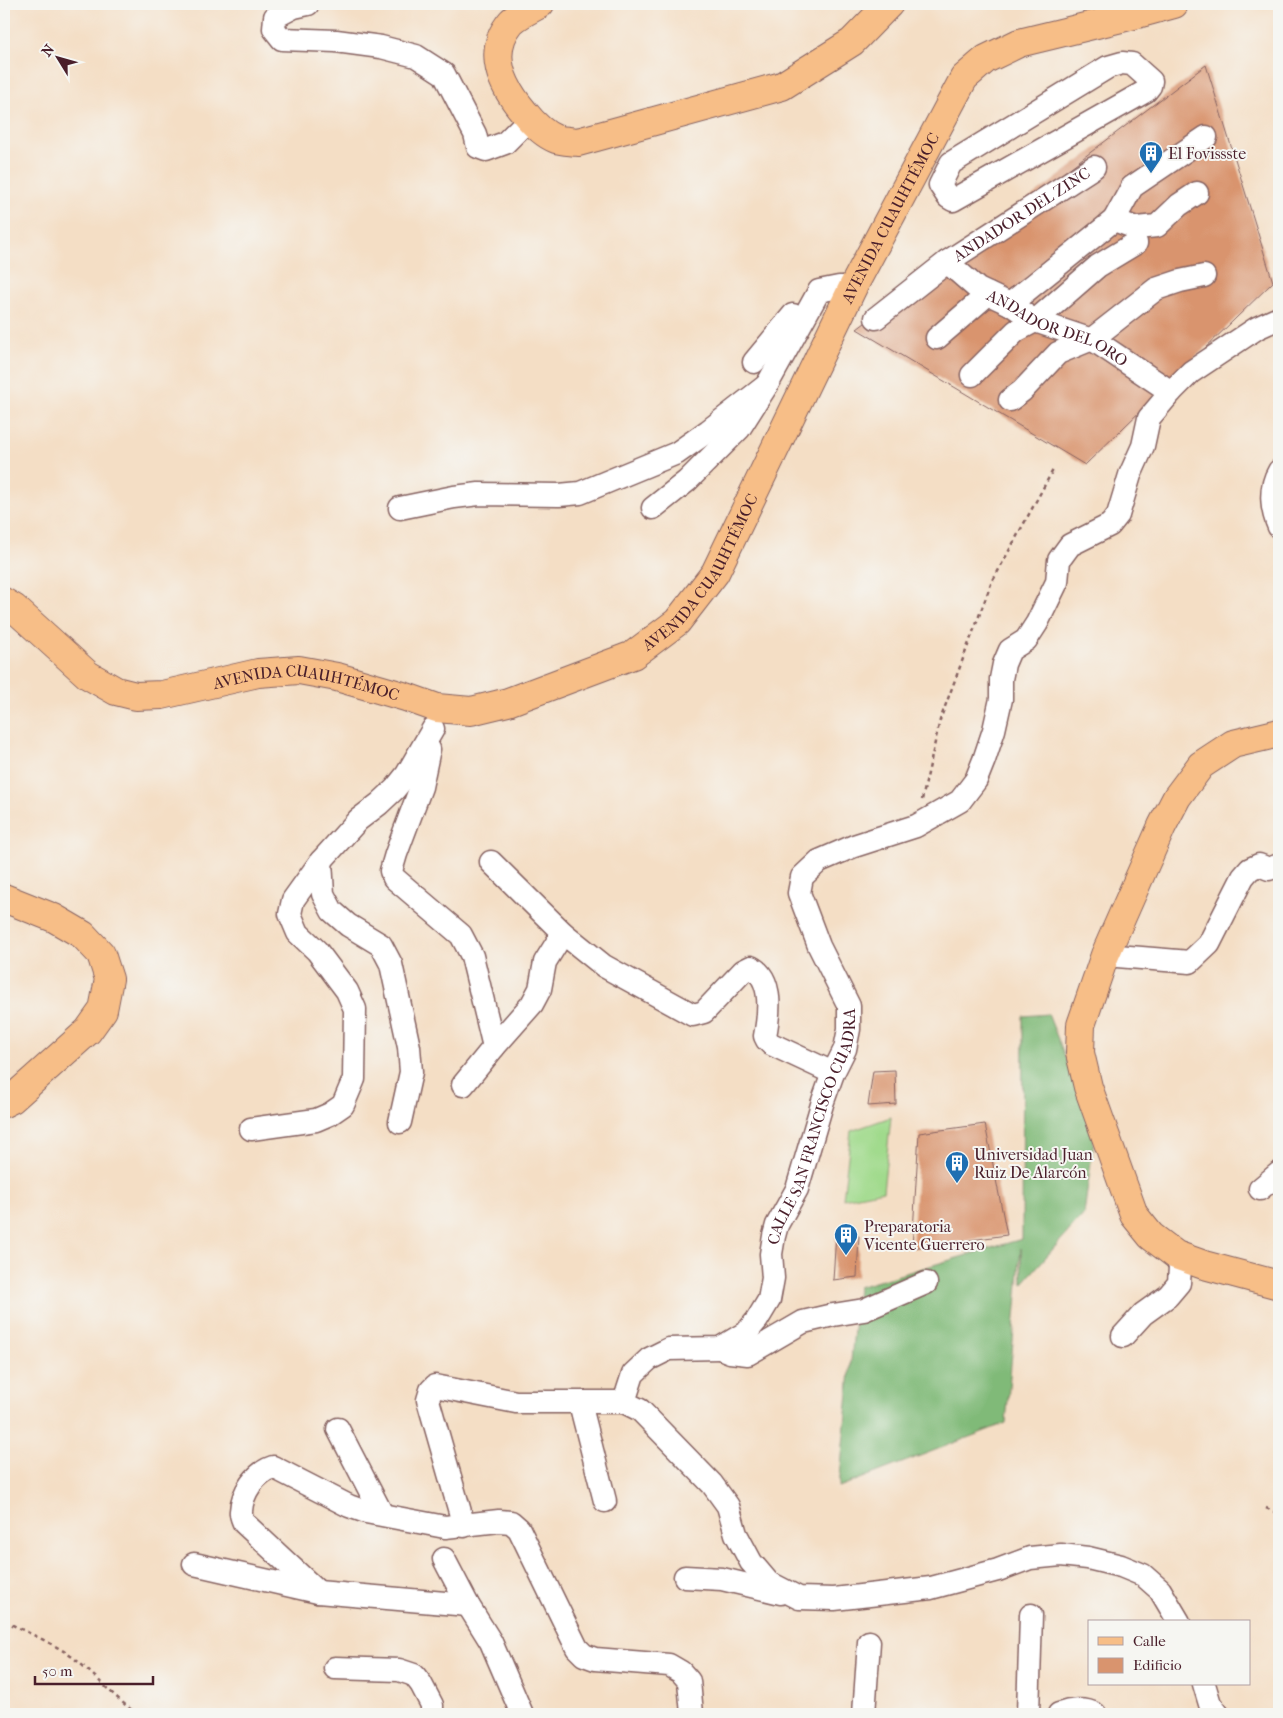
<svg xmlns="http://www.w3.org/2000/svg" width="1283" height="1718" font-family="'IM FELL French Canon',serif">
<style>
.green{fill:#a0da8c;stroke:#757c5c}
.forest{fill:#80ba78;stroke:#656c52}
.building{fill:#d9946e}
.lines{fill:none;stroke-linecap:round;stroke-linejoin:round}
.minor-casing{stroke:#866261;stroke-width:25}
.major-casing{stroke:#866261;stroke-width:30}
.path{stroke:#866261;stroke-width:2.5;stroke-dasharray:4 4;stroke-linecap:butt}
.minor{stroke:#fff;stroke-width:22}
.major{stroke:#f7be87;stroke-width:28}
.labels{text-anchor:middle;stroke-width:4;stroke-linejoin:round;paint-order:stroke}
.poi-label{font-size:16px;fill:#4a1f2b;stroke:#f6f6f2;text-anchor:start}
.street-label{font-size:16px;fill:#4a1f2b;stroke:#f6f6f2}
</style>
<rect width="100%" height="100%" fill="#f6f6f2"/>
<filter id="ink" filterUnits="userSpaceOnUse"><feTurbulence type="fractalNoise" baseFrequency=".02" numOctaves="2"/><feDisplacementMap in="SourceGraphic" scale="10" xChannelSelector="R" yChannelSelector="G"/><feConvolveMatrix kernelMatrix="1 2 1 2 8 2 1 2 1" color-interpolation-filters="sRGB"/></filter>
<filter id="wash" filterUnits="userSpaceOnUse"><feTurbulence type="fractalNoise" baseFrequency=".0096" numOctaves="4" result="noise"/><feDisplacementMap in="SourceGraphic" scale="20" xChannelSelector="R" yChannelSelector="G"/><feGaussianBlur stdDeviation="1.12" result="paint"/><feColorMatrix in="noise" values="0 0 0 0 0 0 0 0 0 0 0 0 0 0 0 0 0 1.4 0 .05"/><feComposite in="paint" operator="in"/></filter>
<g filter="url(#wash)">
<rect width="100%" height="100%" fill="#f4dec5"/>
<path class="green" d="M891,1117L883,1191L843,1199L851,1131Z"/>
<path class="forest" d="M1048,1014L1095,1132L1084,1214L1022,1284L1021,1248L1006,1423L839,1487L858,1287L1022,1239L1023,1016Z"/>
<g id="blocks">
<path class="building" d="M1206,65L1273,282L1085,465L857,329Z
M895,1070L896,1104L868,1106L873,1071Z
M985,1124L1007,1235L912,1248L919,1133Z
M836,1234L859,1236L857,1277L833,1280Z"/>
</g>
</g>
<g filter="url(#ink)">
<use href="#blocks" fill-opacity="0" stroke="#866261" stroke-width="1"/>
<g class="lines">
<g class="minor-casing">
<g id="minor">
<path d="M308,4L294,7L275,17L274,29L282,39L336,41L381,47L416,56L444,74L475,134L478,147L486,150L505,143L529,119"/>
<path d="M1122,63L1132,64L1151,81L1150,86L1146,91L953,200L948,197L940,185L951,163L1108,67Z"/>
<path d="M1114,220L1136,228L1157,226L1179,205L1197,193"/>
<path id="s1" d="M947,262L978,289L1010,304L1035,321L1095,341L1171,392"/>
<path d="M1010,304L1114,220L1132,187L1206,137"/>
<path id="s2" d="M876,318L947,262L1094,167"/>
<path d="M937,338L988,294"/>
<path d="M754,362L793,315"/>
<path d="M972,375L1016,331L1035,321L1098,266L1136,243"/>
<path d="M1010,400L1022,391L1058,353L1092,339L1156,289L1180,281L1204,276"/>
<path d="M1279,471C1269,488 1271,509 1279,527"/>
<path d="M400,508L454,497L479,494L559,495L580,493L677,453L708,431L767,385"/>
<path d="M653,508L687,481L739,429L767,385L819,291L839,287H853"/>
<path d="M429,749L421,787L396,854L391,871L394,878L461,935L472,956L494,1047"/>
<path d="M321,861L323,894L332,911L348,925L381,945L391,964L409,1047L411,1072L400,1122"/>
<path d="M491,862L563,933L604,966L693,1015L704,1012L743,971L751,967C774,979 769,1015 765,1036L767,1040L771,1044L833,1073"/>
<path d="M1105,955L1190,962L1209,944L1243,877L1250,869L1259,865L1269,869L1279,865"/>
<path d="M463,1085L494,1047L532,1004L540,989L545,962L563,933"/>
<path d="M251,1129L316,1120L330,1114L343,1105L354,1079L355,1009L347,991L317,951L298,933L290,914L293,900L321,861L358,820L379,804L395,789L407,774L433,729"/>
<path d="M1260,1189L1279,1173"/>
<path d="M1123,1336L1143,1314L1168,1296L1179,1283L1180,1267L1176,1255"/>
<path d="M720,1348L730,1352L748,1354L803,1322L833,1315L864,1310L926,1283"/>
<path d="M580,1403L605,1501"/>
<path d="M338,1429L382,1514"/>
<path d="M464,1526L428,1400L431,1390L435,1386L516,1402H624"/>
<path d="M444,1559L468,1605L491,1642L522,1714"/>
<path d="M194,1564L318,1592L468,1605"/>
<path d="M685,1577L722,1579L781,1593"/>
<path d="M318,1592L244,1523C243,1520 240,1515 241,1511C242,1493 255,1473 273,1467L349,1506L366,1512L445,1527L499,1521L511,1522L519,1529L577,1648L584,1655L595,1659L669,1665L681,1672L689,1681L692,1714"/>
<path id="s3" d="M1179,1622L1160,1590L1143,1575L1121,1566L1088,1558L1061,1555L1030,1558L998,1570L931,1588L834,1599L799,1598L768,1582L751,1562L736,1534L728,1506L712,1484L640,1410L624,1402L633,1374L649,1359L669,1349L720,1348L747,1332L757,1320L769,1300L773,1278L771,1254L774,1236L777,1225L797,1189L823,1101L833,1073L845,1049L849,1029V1006L819,946L799,893L802,877L819,861L854,846L916,826L960,801L976,780L984,760L994,730L1001,699V679L1004,664L1010,650L1026,640L1037,623L1057,582L1059,560L1070,545L1110,525L1118,515L1130,475L1143,446L1149,418L1171,392L1191,372L1257,328L1279,318"/>
<path d="M335,1668L399,1670L414,1675L421,1684L432,1705V1714"/>
<path d="M1204,1684L1210,1704L1218,1714"/>
<path d="M864,1714L869,1642"/>
<path d="M1028,1714L1031,1615"/>
<path d="M1059,1714C1070,1710 1085,1708 1095,1714"/>
</g>
</g>
<g class="major-casing">
<g id="major">
<path d="M540,4C531,9 518,15 511,22C486,52 502,86 524,112C532,122 543,134 556,139C563,141 571,141 578,142L782,86L852,42L889,4"/>
<path id="s4" d="M4,602L14,608L88,675L116,691L136,696L162,695L258,673L299,670L337,677L406,697L437,708L471,711L508,702L633,655L677,622L715,573L853,287L964,78L986,59L1019,43L1130,16L1174,4"/>
<path d="M1279,733L1233,744L1201,765L1177,797L1162,826L1105,955L1081,1025L1080,1053L1088,1087L1134,1215L1151,1236L1176,1255L1204,1265L1279,1285"/>
<path d="M4,898L54,918L83,935L101,954L109,979L103,1010L88,1031L12,1099L4,1103"/>
</g>
</g>
<path class="path" d="M922,800L940,720L991,584L1053,470
M1266,1508L1279,1514
M5,1621C27,1633 57,1644 76,1660C97,1677 115,1698 137,1714"/>
<use href="#minor" class="minor"/>
<use href="#major" class="major"/>
</g>
</g>
<defs>
<g id="building-pin" transform="scale(1.25)"><path d="M0 17L-7.5 6A9.5 9.5 0 1 1 7.5 6Z" fill="#1f6fb2" stroke="#f6f6f2"/><path d="M-4-6H4V6H1V3H-1V6H-4ZM-2.5-4.3h1.7v1.8h-1.7ZM.8-4.3h1.7v1.8H.8ZM-2.5-1h1.7V.8h-1.7ZM.8-1h1.7V.8H.8Z" fill="#fff"/></g>
</defs>
<g fill-rule="evenodd">
<use href="#building-pin" x="1151" y="153"/>
<use href="#building-pin" x="957" y="1163"/>
<use href="#building-pin" x="846" y="1235"/>
</g>
<g class="labels">
<g class="poi-label">
<text x="1168" y="159">El Fovissste</text>
<text x="974" y="1160">Universidad Juan<tspan x="974" dy="18">Ruiz De Alarcón</tspan></text>
<text x="864" y="1232">Preparatoria<tspan x="864" dy="18">Vicente Guerrero</tspan></text>
</g>
<g class="street-label">
<text dy="6" stroke="none"><textPath href="#s2" startOffset="179">ANDADOR DEL ZINC</textPath></text>
<text dy="6" stroke="none"><textPath href="#s4" startOffset="1192">AVENIDA CUAUHTÉMOC</textPath></text>
<text dy="6" stroke="none"><textPath href="#s1" startOffset="130">ANDADOR DEL ORO</textPath></text>
<text dy="6" stroke="none"><textPath href="#s4" startOffset="788">AVENIDA CUAUHTÉMOC</textPath></text>
<text dy="6" stroke="none"><textPath href="#s4" startOffset="338">AVENIDA CUAUHTÉMOC</textPath></text>
<text dy="6" stroke="none"><textPath href="#s3" startOffset="1059">CALLE SAN FRANCISCO CUADRA</textPath></text>
</g>
</g>
<rect width="1283" height="1718" fill="none" stroke="#f6f6f2" stroke-width="20"/>
<rect x="1088" y="1620" width="162" height="65" fill="#f6f6f2" stroke="#b1a0a2"/>
<rect x="1098" y="1637" width="25" height="8" fill="#f7be87" stroke="#b1a0a2"/>
<text x="1133" y="1646" font-size="15" fill="#4a1f2b">Calle</text>
<rect x="1098" y="1658" width="25" height="15" fill="#d9946e" stroke="#b1a0a2"/>
<text x="1133" y="1670" font-size="15" fill="#4a1f2b">Edificio</text>
<g transform="translate(58 58) rotate(307)" stroke="#f6f6f2" stroke-width="4" paint-order="stroke">
<path d="M0-4L9 19L0 12L-9 19Z" fill="#4a1f2b"/>
<text y="-8" font-size="14" font-weight="bold" text-anchor="middle" fill="#4a1f2b">N</text>
</g>
<path d="M35 1676v8h118v-8" fill="none" stroke="#4a1f2b" stroke-width="2.5"/>
<text x="42" y="1676" font-size="15" fill="#4a1f2b" stroke="#f6f6f2" stroke-width="4" paint-order="stroke">50 m</text>
</svg>
